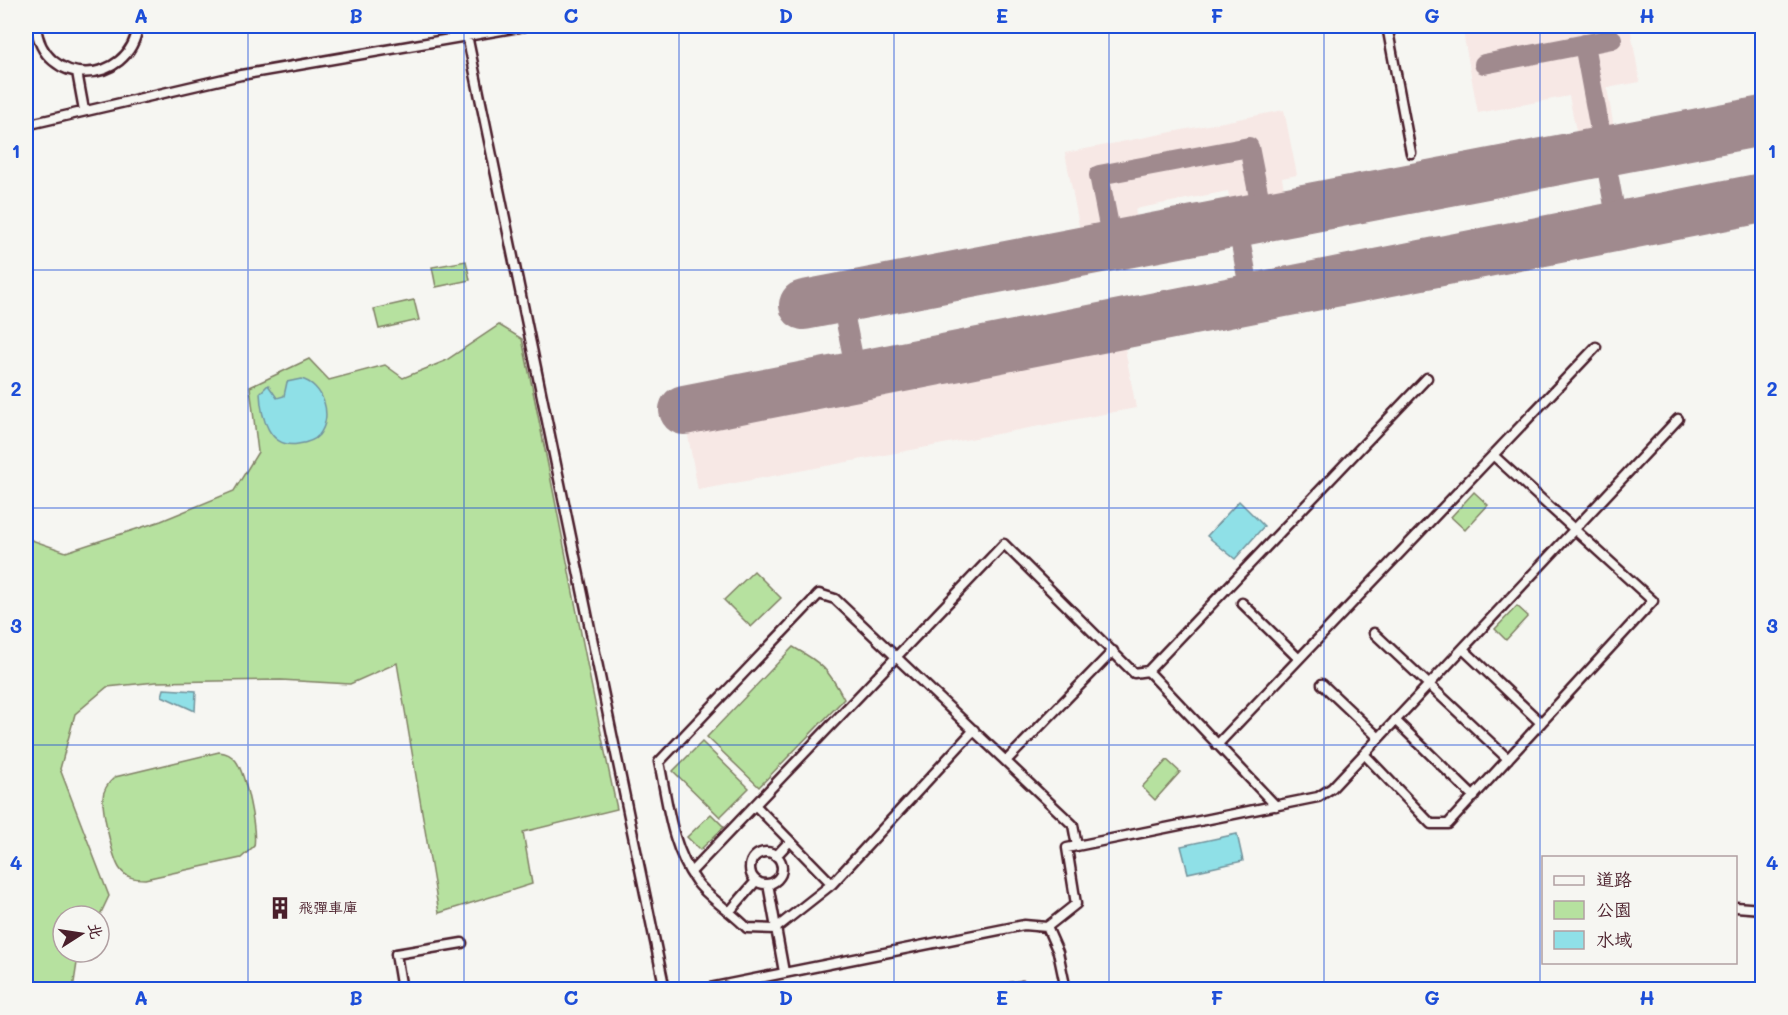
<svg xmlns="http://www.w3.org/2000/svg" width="1788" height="1015" font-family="Mali,'LXGW WenKai TC',sans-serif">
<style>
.built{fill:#f7e8e5}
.green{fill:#b6e19f;stroke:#808065;stroke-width:1.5}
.water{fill:#8fe0e7;stroke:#73939c;stroke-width:1.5}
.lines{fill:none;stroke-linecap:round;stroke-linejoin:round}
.taxiway{stroke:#a08a8e;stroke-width:20}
.runway{stroke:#a08a8e;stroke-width:50}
.street-casing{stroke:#4a1f2b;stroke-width:13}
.street{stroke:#f6f6f2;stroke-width:8}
.grid{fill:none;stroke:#1d4ed8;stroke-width:1.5;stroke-opacity:0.55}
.labels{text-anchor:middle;stroke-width:4.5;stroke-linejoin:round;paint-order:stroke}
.poi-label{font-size:15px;fill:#4a1f2b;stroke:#f6f6f2;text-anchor:start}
.neatline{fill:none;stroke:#1d4ed8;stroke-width:2}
.grid-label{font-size:20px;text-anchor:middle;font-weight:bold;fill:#1d4ed8}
</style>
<rect width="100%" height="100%" fill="#f6f6f2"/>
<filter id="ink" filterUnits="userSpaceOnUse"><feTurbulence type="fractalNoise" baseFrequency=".0167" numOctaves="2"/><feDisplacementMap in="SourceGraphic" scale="12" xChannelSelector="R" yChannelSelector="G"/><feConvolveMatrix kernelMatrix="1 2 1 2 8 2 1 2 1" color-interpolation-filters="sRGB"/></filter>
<g filter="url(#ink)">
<path class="built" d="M1468,26H1630L1640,82L1607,88L1615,134L1578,141L1569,96L1478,113L1462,27Z
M1284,110L1297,175L1282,178L1288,212L1234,222L1228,191L1135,209L1141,240L1084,251L1065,153Z
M1122,332L1136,408L698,490L684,414Z"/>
<path class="green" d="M466,261L470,280L436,287L432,267Z
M414,300L419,320L379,329L374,309Z
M499,325L522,339C556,496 583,653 617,809L523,832L532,884L439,913L397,663L350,684L281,680L156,682L107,687L75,714L60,769L109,896L99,917L63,916V952H83L77,963L73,989H26V538L66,552L161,521L234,491L258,452L250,387L309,359L329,380L385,365L403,378L445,361Z
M1474,492L1488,505L1465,530L1451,517Z
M754,571L781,598L751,627L724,600Z
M1517,606L1528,616L1506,640L1495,629Z
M793,647C822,663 829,670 844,699L759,787L707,737Z
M702,742L749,788L720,817L673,771Z
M219,752C227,753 231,755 236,761C246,775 257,830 254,846L241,858L145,879C135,879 126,878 120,869C113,860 103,814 103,801C102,792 108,783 115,777Z
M1167,760L1180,772L1155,800L1142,787Z
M711,814L724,827L700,850L687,837Z"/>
<path class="water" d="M301,379C323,384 334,416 319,435C314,441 306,443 298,444C269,449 261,417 260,393L268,385L277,398L284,396L287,382Z
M1239,501L1264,526L1235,559L1207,536Z
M164,689L196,691L195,711L162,696Z
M1237,834L1243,861L1188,873L1181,846Z"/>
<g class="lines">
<path class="taxiway" d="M1584,44L1618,227
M1484,64L1612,39
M1237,222L1251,299
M1113,246L1099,175L1249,147L1263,217
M841,298L857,377"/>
<path class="runway" d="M804,305L1762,121
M684,410L1762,198"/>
<g class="street-casing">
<path id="street" d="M36,26C42,88 129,88 138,26
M1387,26L1411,153
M467,35L665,990
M77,72L84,110
M26,125L241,75L525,26
M1242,603L1298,658
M1374,633L1508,759
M1463,649L1541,723
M1148,671L1427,378
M1322,684L1379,738
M1395,720L1474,797
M974,730L832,884L775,929L747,928C733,913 706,896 696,881C671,846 668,804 659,762L819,594L835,599L1073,825L1077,846
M1217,745L1596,347
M1364,754L1431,824H1448L1653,601L1494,456
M1006,761L1113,651
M755,805L832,884
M750 868a16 16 0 1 1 32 0a16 16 0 1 1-32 0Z
M776,856L790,841
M691,872L1004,544L1134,673L1148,671L1276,806
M768,884L784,972
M1736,907L1762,909
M731,910L756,881
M1047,927L1076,904L1067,848L1318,797L1332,788L1678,419
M402,990L396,954L462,943
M699,990L1024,925L1047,927L1058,952L1066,990
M1001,990L1023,986L1028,990"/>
</g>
<use href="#street" class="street"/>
</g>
</g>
<path class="grid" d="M248,26V990M464,26V990M679,26V990M894,26V990M1109,26V990M1324,26V990M1540,26V990M26,270H1762M26,508H1762M26,745H1762"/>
<defs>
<g id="building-bare" transform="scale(1.8)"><path d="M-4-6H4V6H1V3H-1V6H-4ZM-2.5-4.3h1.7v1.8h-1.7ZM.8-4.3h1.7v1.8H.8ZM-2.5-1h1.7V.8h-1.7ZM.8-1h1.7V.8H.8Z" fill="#4a1f2b" stroke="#f6f6f2" stroke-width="2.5" paint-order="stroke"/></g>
</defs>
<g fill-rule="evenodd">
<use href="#building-bare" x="280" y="908"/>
</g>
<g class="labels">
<g class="poi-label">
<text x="298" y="913">飛彈車庫</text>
</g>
</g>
<rect width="1788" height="1015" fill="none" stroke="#f6f6f2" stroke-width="66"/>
<rect x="1542" y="856" width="195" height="108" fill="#f6f6f2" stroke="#b1a0a2" stroke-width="1.5"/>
<rect x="1554" y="876" width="30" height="9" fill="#f6f6f2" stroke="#b1a0a2" stroke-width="1.5"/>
<text x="1596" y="886" font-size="18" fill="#4a1f2b">道路</text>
<rect x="1554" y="901" width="30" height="18" fill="#b6e19f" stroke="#b1a0a2" stroke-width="1.5"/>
<text x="1596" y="916" font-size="18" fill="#4a1f2b">公園</text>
<rect x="1554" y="931" width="30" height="18" fill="#8fe0e7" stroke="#b1a0a2" stroke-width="1.5"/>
<text x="1596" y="946" font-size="18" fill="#4a1f2b">水域</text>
<g transform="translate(81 934) rotate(78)"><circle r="28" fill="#f6f6f2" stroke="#b1a0a2" stroke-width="1.5"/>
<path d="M0-4.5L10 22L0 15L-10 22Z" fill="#4a1f2b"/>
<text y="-9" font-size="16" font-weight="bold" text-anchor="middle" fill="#4a1f2b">北</text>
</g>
<rect x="33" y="33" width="1722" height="949" class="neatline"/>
<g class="grid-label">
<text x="141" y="23">A</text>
<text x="356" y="23">B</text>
<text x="571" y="23">C</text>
<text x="786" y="23">D</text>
<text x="1002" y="23">E</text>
<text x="1217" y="23">F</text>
<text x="1432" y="23">G</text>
<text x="1647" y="23">H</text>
<text x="16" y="158">1</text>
<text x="1772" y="158">1</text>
<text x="16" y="396">2</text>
<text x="1772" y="396">2</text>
<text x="16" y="633">3</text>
<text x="1772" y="633">3</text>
<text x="16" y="870">4</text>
<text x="1772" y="870">4</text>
<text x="141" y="1005">A</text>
<text x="356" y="1005">B</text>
<text x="571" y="1005">C</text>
<text x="786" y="1005">D</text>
<text x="1002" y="1005">E</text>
<text x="1217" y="1005">F</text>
<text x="1432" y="1005">G</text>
<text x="1647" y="1005">H</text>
</g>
</svg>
